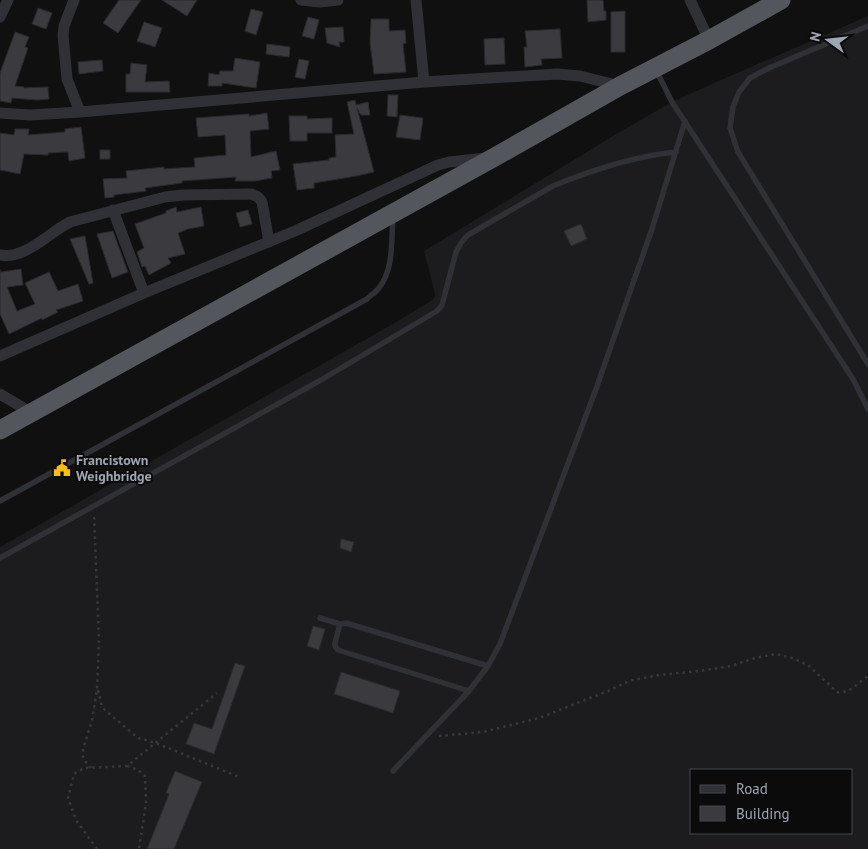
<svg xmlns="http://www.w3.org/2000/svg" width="868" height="849" font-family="'PT Sans',sans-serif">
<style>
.built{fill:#1c1c1e;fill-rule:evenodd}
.building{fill:#3a3a3f;stroke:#2a292d}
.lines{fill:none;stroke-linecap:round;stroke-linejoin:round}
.path{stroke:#36383d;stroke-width:2.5;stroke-dasharray:2.5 4;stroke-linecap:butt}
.service{stroke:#303136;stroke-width:5.5}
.minor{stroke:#303136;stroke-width:11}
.trunk{stroke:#54565e;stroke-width:19}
.labels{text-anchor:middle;stroke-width:4;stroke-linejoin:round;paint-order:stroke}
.poi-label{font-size:14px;font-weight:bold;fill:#a0a5b3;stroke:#0b0b0c;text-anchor:start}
</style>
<rect width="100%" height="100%" fill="#101011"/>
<path class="built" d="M868,16V849H0V547L398,321L431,301L435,297V294L424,251L618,133L672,102L721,80ZM692,770H852V833H692Z"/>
<path class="building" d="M119,0H141L118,33L103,23Z
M162,0H197L187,16Z
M587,0H603L604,11H606V20L588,22Z
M38,8L52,13L46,29L32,24Z
M251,9L263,12L256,35L245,31Z
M625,11V52H611V12Z
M308,17L319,20L314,39L302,36Z
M371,19H389V31L405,30L406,43L403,44L406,72L374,74L370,43Z
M144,22L162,28L155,47L137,41Z
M343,27L344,42H339L340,47L327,43L325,28Z
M560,29L562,58L541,59L542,65L525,67L524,47H527L525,31Z
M15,32L29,37L25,47L28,48L15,86L24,87V88L48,87L49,99L37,100L12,98L11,103L0,101V73Z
M504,38L505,64L485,65L484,39Z
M267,44L290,47L289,57L266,54Z
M235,58L260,62L256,88L222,83V86H208L209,73L219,75L220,71H233Z
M299,59L309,61L305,79L295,77Z
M102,60L103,71L79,74L78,62Z
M131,63L147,65L145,82L169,81L170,92H126V74H130Z
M388,95H398L397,117L387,116Z
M355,100L356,105L368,102L370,115H361L357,108L374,172L356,176L314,183V188L297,190L293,164L329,160V158L336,157L335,135L354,134L347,102Z
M267,113L269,129L250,131L251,157L276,151L280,170L271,171L272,178L255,181H235L236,177L182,181V183L145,188L146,191L114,195V197L105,198L103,179L127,178L126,171L164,167V169L195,167L194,158L226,155L225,135L198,137L196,118L249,114V116Z
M400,115L423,118L420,140L396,137Z
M289,116H307V119L332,118V133H307V141H290Z
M81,127L85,158L69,161L68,152L48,153V155L24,154L20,174L0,170V133L14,135L15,129H29L28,135L65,132V129Z
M100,150H110V159H100Z
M176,207L177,212L201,207L204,226L188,229L178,233L185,254L168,258L171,263L149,275L145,266L142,267L137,252L144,248L135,224L166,213V211Z
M248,210L252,224L240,227L236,213Z
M581,224L587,239L571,246L564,231Z
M113,231L128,272L112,278L97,234Z
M85,236L93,283L89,284L70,239Z
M21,269L23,285L7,287L17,311L35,304L25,283L49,272L58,291L78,284L83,301L56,310L58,312L42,320V318L9,334L0,314V270L1,272Z
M341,539L354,542L351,552L340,548Z
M313,626L325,629L319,650L307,646Z
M235,663L245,666L214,754L186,744L194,723L212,729Z
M341,672L400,691L393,713L334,694Z
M175,771L202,782L174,849H147L169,794L166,793Z"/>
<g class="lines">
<path class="path" d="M98,690L102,707L113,717L138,738L156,743L239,777
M439,736L483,732L539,718L608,691L629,681L659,675L699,671L731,666L755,658L776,654L792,658L808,665L837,692C848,695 859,682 868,676
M127,766L138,770L145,776L146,803L139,849
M91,768L83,759V749L92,721L97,689L99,640L94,515
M97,849L76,820L68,798L74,774L84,768L127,766L217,693"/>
<path class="service" d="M868,26L769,68L750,78L739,92L733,107L730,128L738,152L868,364
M656,70L672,102L853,379L868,409
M0,501L367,299C371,295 376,292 379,288C394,269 391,241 393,218
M0,558L321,380L437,311L442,305L456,252L461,243L468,235L553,186C592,170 634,156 676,152
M320,618L340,624
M469,691L338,650L335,646V643L340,624L346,623L488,666
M393,771L469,691L488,666L500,644L596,389L652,229L685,121"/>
<path class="minor" d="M74,0L64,26L63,35L67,79L80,112
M301,0L320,2L338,0
M416,0L424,82
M690,0L709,40
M0,17L8,0
M0,113L30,115L80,112L424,82L557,74L580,76L620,86
M113,210L144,293
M0,255C25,260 48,233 70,222L165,197L183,195L251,194C257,196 259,197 262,202L269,242
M0,356L144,293L295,231L438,165L449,162L486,158
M0,394L30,412"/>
<path class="trunk" d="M0,430L493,158L620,86L709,40L781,0"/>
</g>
<defs>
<g id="civic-bare" transform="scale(1.35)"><path d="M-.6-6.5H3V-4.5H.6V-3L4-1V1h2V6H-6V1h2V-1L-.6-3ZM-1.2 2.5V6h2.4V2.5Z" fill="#fbbc1e" stroke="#0b0b0c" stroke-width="2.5" paint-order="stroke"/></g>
</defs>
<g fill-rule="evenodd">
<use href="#civic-bare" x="62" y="468"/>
</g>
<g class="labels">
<g class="poi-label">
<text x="76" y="465">Francistown<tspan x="76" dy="16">Weighbridge</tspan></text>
</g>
</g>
<rect x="690" y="769" width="162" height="65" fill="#0b0b0c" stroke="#47494f"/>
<rect x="700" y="785" width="25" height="8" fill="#303136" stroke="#47494f"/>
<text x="736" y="794" font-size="15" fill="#a0a5b3">Road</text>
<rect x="700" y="806" width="25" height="15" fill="#3a3a3f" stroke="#47494f"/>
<text x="736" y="819" font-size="15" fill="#a0a5b3">Building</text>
<g transform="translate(828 40) rotate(285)" stroke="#0b0b0c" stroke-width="4" paint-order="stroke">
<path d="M0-4L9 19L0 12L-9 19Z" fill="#a0a5b3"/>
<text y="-8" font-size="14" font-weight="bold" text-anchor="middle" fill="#a0a5b3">N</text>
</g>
</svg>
